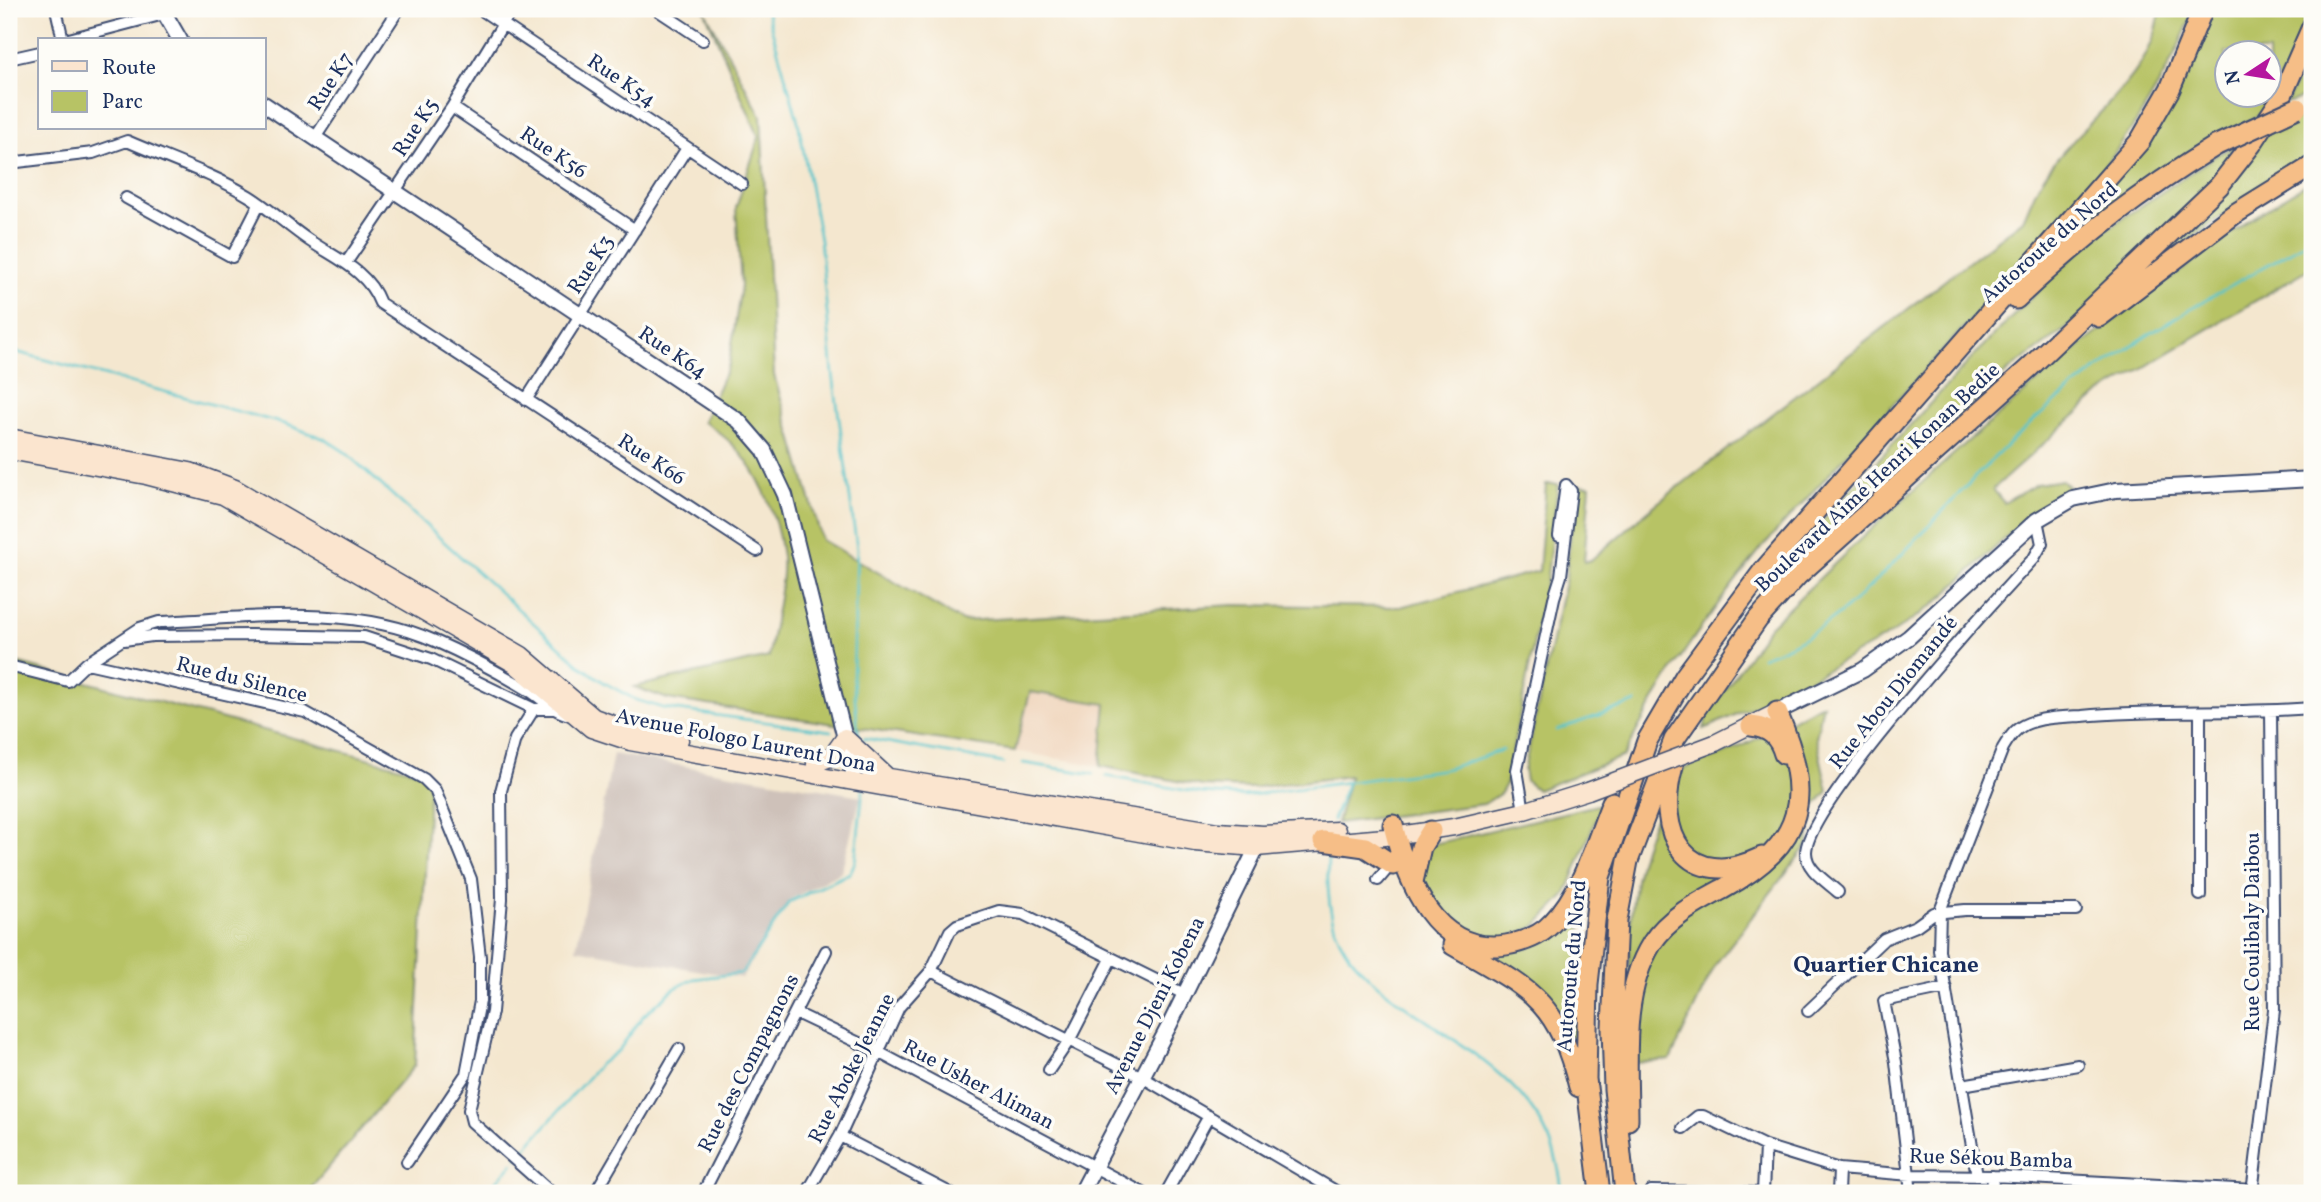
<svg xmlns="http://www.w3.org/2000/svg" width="2321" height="1202" font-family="Vollkorn,serif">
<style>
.built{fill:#f0d5bc}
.industrial{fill:#cec1b9}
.green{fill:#b7c365;stroke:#697962;stroke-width:2;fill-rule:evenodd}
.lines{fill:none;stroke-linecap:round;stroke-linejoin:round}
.stream{stroke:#56c4cb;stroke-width:2.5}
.minor-casing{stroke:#3c4b6f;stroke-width:14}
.tertiary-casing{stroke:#3c4b6f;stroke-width:18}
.secondary-casing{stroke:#3c4b6f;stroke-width:19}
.motorway-casing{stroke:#3c4b6f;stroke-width:23}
.minor{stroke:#fff;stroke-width:10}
.tertiary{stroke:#fff;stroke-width:14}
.secondary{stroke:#fbe5cf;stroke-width:16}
.motorway{stroke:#f6be87;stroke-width:19}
.secondary-bridge-casing{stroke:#3c4b6f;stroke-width:19;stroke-linecap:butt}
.motorway-bridge-casing{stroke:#3c4b6f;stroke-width:23;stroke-linecap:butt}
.secondary-bridge{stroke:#fbe5cf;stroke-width:16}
.motorway-bridge{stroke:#f6be87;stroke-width:19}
.labels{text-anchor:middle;stroke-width:7;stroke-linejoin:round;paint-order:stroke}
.street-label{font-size:21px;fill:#1b2f5e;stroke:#fdfcf7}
.neighbourhood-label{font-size:23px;font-weight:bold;fill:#1b2f5e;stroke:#fdfcf7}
</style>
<rect width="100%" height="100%" fill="#fdfcf7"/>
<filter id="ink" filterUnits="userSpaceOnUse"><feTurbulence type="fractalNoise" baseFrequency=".0143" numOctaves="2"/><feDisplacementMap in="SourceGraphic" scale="14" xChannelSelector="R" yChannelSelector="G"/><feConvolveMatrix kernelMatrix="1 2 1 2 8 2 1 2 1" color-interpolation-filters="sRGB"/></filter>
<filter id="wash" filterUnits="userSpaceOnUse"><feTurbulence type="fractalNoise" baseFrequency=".00686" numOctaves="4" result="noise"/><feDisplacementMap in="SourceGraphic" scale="28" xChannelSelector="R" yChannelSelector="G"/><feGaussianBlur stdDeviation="1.57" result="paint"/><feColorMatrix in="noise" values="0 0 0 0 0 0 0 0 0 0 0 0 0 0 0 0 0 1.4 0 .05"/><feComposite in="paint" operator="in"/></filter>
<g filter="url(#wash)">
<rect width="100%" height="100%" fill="#f4e7cf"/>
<path class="built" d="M1029,692L1106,704L1100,766L1015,751Z"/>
<path class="industrial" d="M613,754L861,796L841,872L789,900L742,978L576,949Z"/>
<path class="green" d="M704,9L761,116L774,375L822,540L962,621L1233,605L1400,607L1539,571L1546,484H1558L1547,576L1506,784L1501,793L1484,804L1337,823L1350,776L1249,788L1203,786L1100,766L1106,704L1030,692L1015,751L668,699L634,687L769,657C772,630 785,580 782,556C775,502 751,449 703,422L729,364L741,286L736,208L759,137Z
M2160,9H2194C2149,132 2055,229 1967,324C1899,399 1831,473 1763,546C1710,612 1661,680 1624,756L1537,790L1526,781L1524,770L1566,577L1576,485L1590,486L1584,562L1591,560L1655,505L2023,220C2029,208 2034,192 2041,181C2077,123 2154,82 2160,9Z
M2210,9H2308C2298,42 2283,83 2263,111C2255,122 2220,132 2206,141C2151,175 2101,211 2052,255L2127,162ZM2226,52H2268V94H2226Z
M2312,49V95L2286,103Z
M2312,111V155L2293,165L2013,367L1856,505L1789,571L1781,565L1985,344L2063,266L2108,228L2220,153Z
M2312,180V267L2098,395L1993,489L2004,503L2037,484L2062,480L2073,492L2031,514L1935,604L1891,634L1788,691L1704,729L1707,716L1769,627L1874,526L1966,443L2073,351L2248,221Z
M9,661L430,775L415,1065L307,1193H9Z
M1823,704L1816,738L1828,791L1813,808L1808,844L1715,965L1670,1060L1635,1063C1628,976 1620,886 1661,806C1666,796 1671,781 1679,773C1688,764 1701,762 1713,758C1752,744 1786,722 1823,704Z
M1602,804L1565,896L1535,927L1501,940L1469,935L1425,900L1421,867L1429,845Z
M1585,890L1575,985V1046L1485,956L1532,946Z"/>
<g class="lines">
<path class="stream" d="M766,9L798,121L820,240L833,374L857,549L853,677L859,742
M9,350L285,424L325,439L345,452L582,667L605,683L636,700L663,708L831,731
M1762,657C1833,633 1877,580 1927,528C1967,485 2007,442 2052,405C2130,338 2224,291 2312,239
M1557,730L1636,702
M864,738L1003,763
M860,759L862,777
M1023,763L1093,774
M1106,776L1200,793L1244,796L1446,769L1503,750
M1333,820L1347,784
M1328,859C1327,882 1328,906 1335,928C1346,960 1374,984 1401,1003C1474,1056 1555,1093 1562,1193
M517,1158L600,1064L619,1050L643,1016L674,989L693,979L742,973L789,902L850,873L855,862L863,790
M486,1193L513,1163"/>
</g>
</g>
<g filter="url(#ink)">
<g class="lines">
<g class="minor-casing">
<path id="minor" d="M56,9L63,40
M480,9L742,184
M656,9L703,40
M65,40L164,14
M9,59L40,52
M452,107L635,230
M315,138L399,9
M9,163L93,153L127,141C168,159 211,173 249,196C270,209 289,227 310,241C337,259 368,271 380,303L757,551
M126,198L232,257L259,204
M346,263L452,107L512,9
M526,400L687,148
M1559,536L1566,485
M124,640L152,636L251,635L364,637L431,659L534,709H554
M87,663L140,628L159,622C248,618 351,603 435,641C467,655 500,673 530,691C544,700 555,713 571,715
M9,666L68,681L87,663L305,712L424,779L435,790L471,879L480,957V1001L466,1074L407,1162
M534,709L515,739L501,791L502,899L492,1012L469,1110L472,1122L552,1193
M1524,811L1517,770L1554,598L1561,576L1571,491L1566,485
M1378,880L1394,861
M1838,892C1826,881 1806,870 1806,852C1807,805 1994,601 2034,558L2042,544L2037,520
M2200,895V713
M931,971L1142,1077L1339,1193
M1808,1011L1884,939L1916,926L1934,913L1965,910H2076
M796,1013L878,1052L1143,1193
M1049,1070L1070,1039L1111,959
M1962,1085L2078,1065
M1683,1128L1698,1116H1703L1765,1146L1839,1169L1911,1175L1993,1176L2312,1193
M840,1136L950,1193
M1977,1176L1939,950L1940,911L2003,748C2009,738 2014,730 2024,725C2041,717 2064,717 2082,716C2159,709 2236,714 2312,708
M1651,1191L1763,1193
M595,1193L679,1049
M703,1193L826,951
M807,1193L840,1136L899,1007L931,971L950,931L957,925L999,911L1023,914L1184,994
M1166,1193L1209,1116
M1763,1193L1765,1146
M1838,1193L1839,1169
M1911,1193L1896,1062L1884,1001L1946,988
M1992,1193L1993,1176
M2252,1193L2274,1010L2271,711"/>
</g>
<g class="tertiary-casing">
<path id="tertiary" d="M162,9L180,40
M264,104L739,421L764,450L785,495L853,771L852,781
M1777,712L1863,670L1909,637L2037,520L2073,499L2116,490L2312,479
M1081,1193L1170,1024L1261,839"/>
</g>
<g class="secondary-casing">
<path id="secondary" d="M9,437L190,471L235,488L522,655L594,717L633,731L680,740
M9,451L146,476L223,496L514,664L591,729L630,742L1195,843L1256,848L1385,837L1454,827L1524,811L1588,791
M1715,743L1777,712
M815,764L830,758L845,737L886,775
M871,774L1218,831L1263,834L1337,830"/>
</g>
<g class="motorway-casing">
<path id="motorway" d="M2016,299C2083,236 2139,193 2217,145
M2099,317L2233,215L2312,166
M1751,726C1770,728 1779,737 1784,754
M1673,766C1654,834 1686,893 1762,857
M1393,825C1407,881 1435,956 1506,945C1523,942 1541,936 1553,922C1583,891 1596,841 1612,802
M1323,841L1365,847L1393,865
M1413,882L1421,847L1431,831
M1453,945C1527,988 1557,997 1579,1087
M1628,1120C1628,1062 1620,994 1652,943C1668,918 1697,903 1723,889C1806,843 1814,797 1777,712
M1600,1193L1586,1079L1588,984L1600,877L1647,741L1685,676L1763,571L2140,141L2170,89L2203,9
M1625,1193L1614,1089L1612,1028L1617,920L1628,861L1674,740L1758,619L1797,576L2030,367L2219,186L2251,145L2279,102L2312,27"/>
</g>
<use href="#minor" class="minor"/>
<use href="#tertiary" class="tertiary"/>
<use href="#secondary" class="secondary"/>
<use href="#motorway" class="motorway"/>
<g class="secondary-bridge-casing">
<path id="secondary-bridge" d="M1588,791L1715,743"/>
</g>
<g class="motorway-bridge-casing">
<path id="motorway-bridge" d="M2217,145L2297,108"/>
</g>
<use href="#secondary-bridge" class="secondary-bridge"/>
<use href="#motorway-bridge" class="motorway-bridge"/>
</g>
</g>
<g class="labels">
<g class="street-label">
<text transform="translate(622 80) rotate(34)" y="7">Rue K54</text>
<text transform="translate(330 81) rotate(-57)" y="7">Rue K7</text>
<text transform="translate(415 127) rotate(-57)" y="7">Rue K5</text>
<text transform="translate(554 152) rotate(34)" y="7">Rue K56</text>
<text transform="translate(2049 242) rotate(-41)" y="7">Autoroute du Nord</text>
<text transform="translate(590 264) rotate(-57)" y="7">Rue K3</text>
<text transform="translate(673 352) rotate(34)" y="7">Rue K64</text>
<text transform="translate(652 459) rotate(33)" y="7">Rue K66</text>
<text transform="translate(1877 477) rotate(-43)" y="7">Boulevard Aimé Henri Konan Bedie</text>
<text transform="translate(242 679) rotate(14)" y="7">Rue du Silence</text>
<text transform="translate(1893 692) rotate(-51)" y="7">Rue Abou Diomandé</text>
<text transform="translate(746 740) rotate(11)" y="7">Avenue Fologo Laurent Dona</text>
<text transform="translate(2252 932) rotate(-90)" y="7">Rue Coulibaly Daibou</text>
<text transform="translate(1571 966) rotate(-85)" y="7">Autoroute du Nord</text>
<text transform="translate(1154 1005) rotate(-63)" y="7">Avenue Djeni Kobena</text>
<text transform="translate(748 1063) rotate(-63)" y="7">Rue des Compagnons</text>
<text transform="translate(851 1068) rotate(-63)" y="7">Rue Aboke Jeanne</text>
<text transform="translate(979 1084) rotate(28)" y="7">Rue Usher Aliman</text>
<text transform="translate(1991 1158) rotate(2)" y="7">Rue Sékou Bamba</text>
</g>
<g class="neighbourhood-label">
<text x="1886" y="972">Quartier Chicane</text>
</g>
</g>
<rect width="2321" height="1202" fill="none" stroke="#fdfcf7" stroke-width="35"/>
<rect x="38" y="38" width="228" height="91" fill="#fdfcf7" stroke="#a3aaba" stroke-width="2"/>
<rect x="52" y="61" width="35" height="10" fill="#fbe5cf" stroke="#a3aaba" stroke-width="2"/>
<text x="102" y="74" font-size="21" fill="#1b2f5e">Route</text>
<rect x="52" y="91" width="35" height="21" fill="#b7c365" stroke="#a3aaba" stroke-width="2"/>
<text x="102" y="108" font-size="21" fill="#1b2f5e">Parc</text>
<g transform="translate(2248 74) rotate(258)"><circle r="33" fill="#fdfcf7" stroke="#a3aaba" stroke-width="2"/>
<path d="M0-5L12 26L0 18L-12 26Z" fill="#b5179e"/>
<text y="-10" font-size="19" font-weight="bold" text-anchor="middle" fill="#1b2f5e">N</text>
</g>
</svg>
